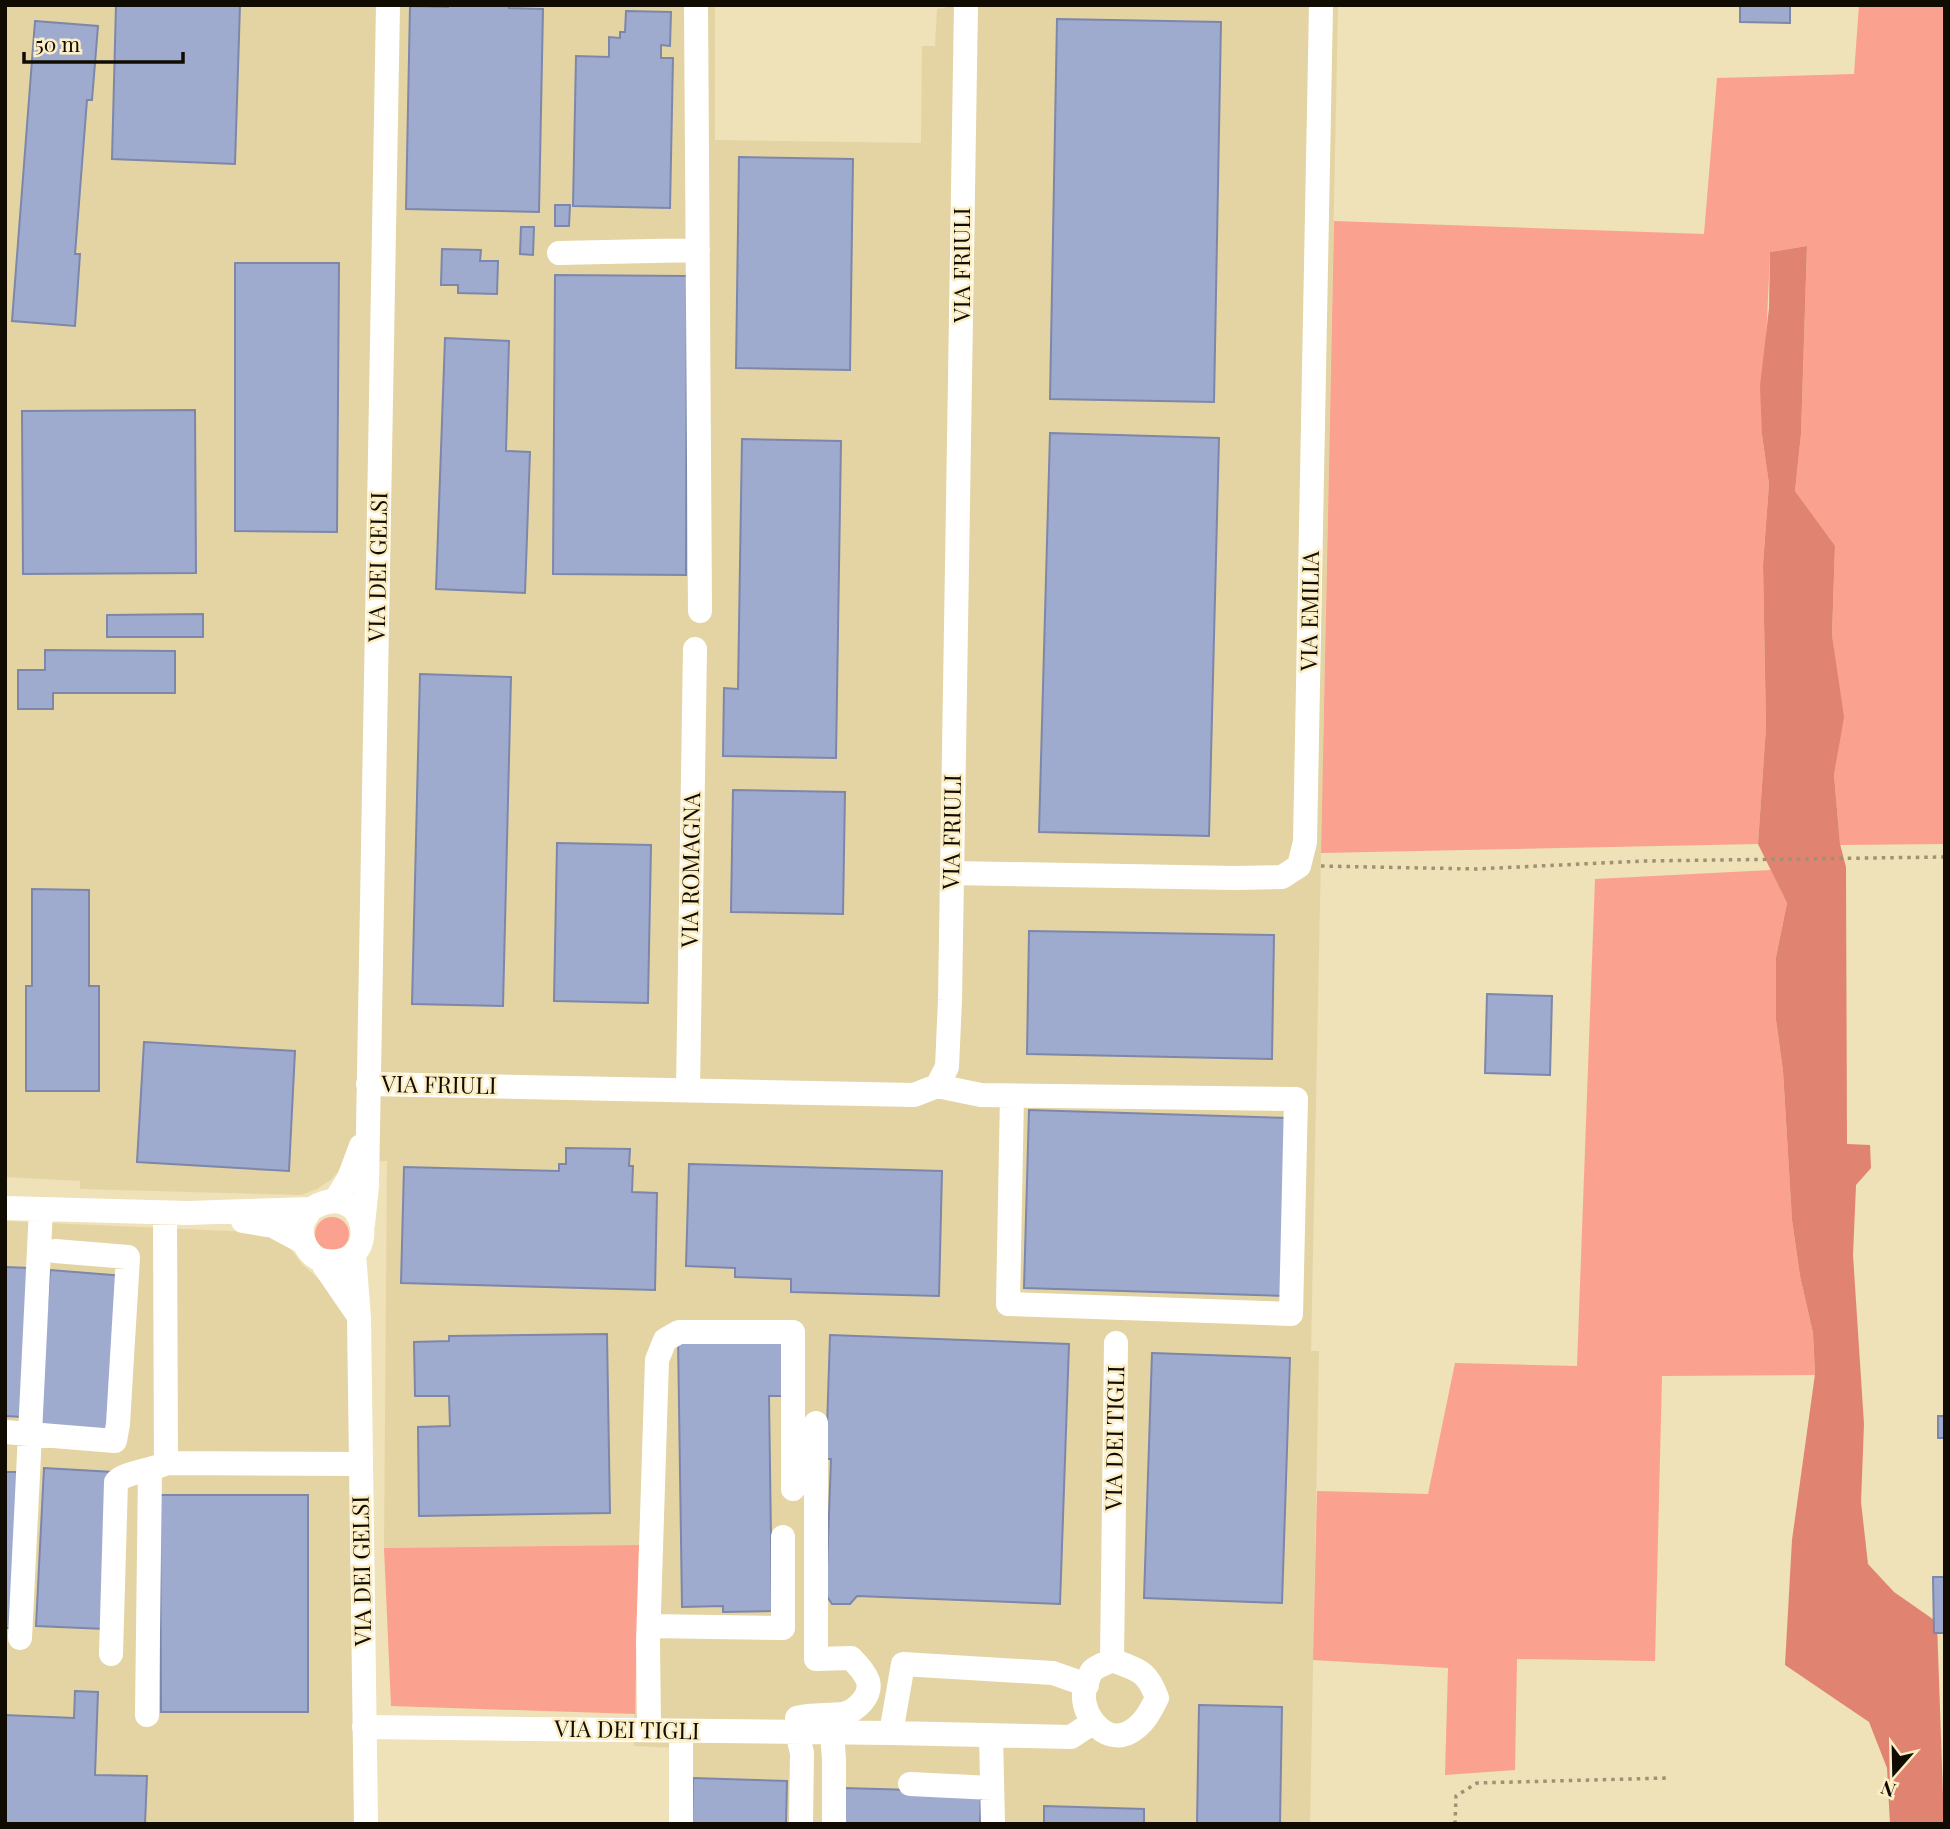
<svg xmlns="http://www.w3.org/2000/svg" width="1950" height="1829" font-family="'Playfair Display',serif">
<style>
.built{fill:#e4d4a4}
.green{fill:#fba18f}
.forest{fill:#e08371}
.building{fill:#9faacf;stroke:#7c87aa;stroke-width:2}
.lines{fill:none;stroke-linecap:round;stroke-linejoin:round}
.path{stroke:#9c9274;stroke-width:3.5;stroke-dasharray:3.5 5;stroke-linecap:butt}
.minor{stroke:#fff;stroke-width:24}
.labels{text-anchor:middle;stroke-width:5;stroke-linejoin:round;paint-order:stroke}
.street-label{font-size:23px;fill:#110c01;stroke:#fceec5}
</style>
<rect width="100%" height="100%" fill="#efe1b8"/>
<path class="built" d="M5,5H715V140L921,143L922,46H935L937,9L945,8V5H1338L1311,1351H1319L1310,1824H674L677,1748L634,1746L638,1545L384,1548L387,1161L345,1163L332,1179L317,1189L301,1195L80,1189V1181L5,1177Z
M5,1221L273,1233L284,1240L302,1264L336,1295L351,1329L358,1824H5Z"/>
<path class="green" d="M1859,5H1945V844L1840,845L1834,775L1843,717L1832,635L1835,547L1795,491L1801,434L1807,246L1770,252L1762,435L1769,484L1763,565L1766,727L1758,844L1321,853L1334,221L1704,234L1717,78L1854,74Z
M1771,870L1787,903L1776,957V1020L1783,1071L1792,1220L1800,1276L1813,1333L1815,1375L1662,1376L1655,1661L1517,1659L1515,1770L1445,1775L1448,1668L1313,1660L1317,1491L1428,1494L1455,1363L1577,1366L1595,879Z
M315 1234a17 17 0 1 1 34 0a17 17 0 1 1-34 0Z
M639,1545L635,1714L391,1706L384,1548Z"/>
<path class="forest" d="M1807,246L1801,434L1795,491L1835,546L1832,635L1844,717L1834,775L1840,844L1846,867L1847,1144L1870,1145L1871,1168L1856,1185L1853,1255L1864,1424L1861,1502L1868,1564L1894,1592L1937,1622L1944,1824H1890L1887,1768L1869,1722L1785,1665L1792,1540L1815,1374L1813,1333L1800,1276L1792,1220L1783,1071L1776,1020V957L1787,903L1758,844L1766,727L1763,565L1769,484L1762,435L1760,386L1769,308L1770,252Z"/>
<path class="building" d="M116,5H240L235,164L112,159Z
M448,5H509V8L543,9L539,212L406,209L410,6L448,7Z
M1740,5H1790V23L1740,22Z
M626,11L671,12L670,46L661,45V58H673L670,208L573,206L576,56L609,57V37L620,38V32H625Z
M1057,19L1221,22L1214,402L1050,399Z
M35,21L98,26L92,100H87L75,254H80L75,326L12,321Z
M739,157L853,159L850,370L736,368Z
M555,205H570L569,226H555Z
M521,227H534L533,255L520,254Z
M442,249L481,250L480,261H498L497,294L458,293V285H441Z
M235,263H339L337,532L235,531Z
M555,275L687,276L686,575L553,574Z
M445,338L509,341L506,451L530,452L525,593L436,589Z
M195,410L196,573L23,574L22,411Z
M1050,433L1219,438L1209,836L1039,832Z
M742,439L841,441L836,758L723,756L724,688L738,689Z
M203,614V637H107V615Z
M45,650L175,651V693H53V709H18V670H45Z
M420,674L511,677L503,1006L412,1004Z
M733,790L845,792L843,914L731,912Z
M557,843L651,845L648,1003L554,1001Z
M32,889L89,890V986H99V1091H26V986H32Z
M1029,931L1274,935L1272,1059L1027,1054Z
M1487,994L1552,996L1550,1075L1485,1073Z
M144,1042L295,1051L289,1171L137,1162Z
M1029,1110L1289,1118L1285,1296L1024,1288Z
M566,1148L630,1149L629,1166H633L632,1192L657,1193L655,1290L401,1283L404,1167L559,1171V1164H566Z
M689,1164L942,1171L939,1296L791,1292V1279L735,1277V1268L686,1266Z
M5,1267L30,1268L23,1417L5,1416Z
M50,1270L124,1276L113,1433L38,1428Z
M607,1334L610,1513L419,1516L418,1427L450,1426L449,1396H415L414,1342L449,1341V1336Z
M790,1335L791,1396H769L772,1611L723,1612V1606L682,1607L678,1336Z
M830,1335L1069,1344L1060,1604L857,1596L850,1604H832L826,1595L831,1459H826Z
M1152,1353L1290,1358L1282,1603L1144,1598Z
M1938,1416H1945V1438H1938Z
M44,1468L113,1472L105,1629L36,1626Z
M5,1472H19L12,1628H5Z
M160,1495H308V1712H161Z
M1933,1577H1945V1633H1934Z
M75,1691L98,1692L95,1775L147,1776L145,1824H5V1715L74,1718Z
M1199,1705L1282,1707L1280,1824H1197Z
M693,1778L787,1781L786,1824H692Z
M844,1788L981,1792L980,1824H843Z
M1044,1806L1144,1809V1824H1044Z"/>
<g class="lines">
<path class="path" d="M1321,866L1476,869L1644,861L1945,857
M1455,1824L1456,1796L1477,1783L1667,1778"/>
<path class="minor" d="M696,5L700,611
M559,253L698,250
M952,873L1236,878L1282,877L1299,866L1305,842L1321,5
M368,1084L914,1095L937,1086L947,1067L950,1000L966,5
M937,1086L981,1095L1296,1099L1291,1314L1008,1304L1012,1096
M688,1090L695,649
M335,1201L349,1178L361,1146
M5,1208L187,1213L311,1209C368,1174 384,1269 326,1261C309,1259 298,1239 303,1223C304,1218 309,1213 311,1209
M243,1221L273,1226L303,1242
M363,1224L367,1186L388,5
M354,1254L359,1318L366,1824
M321,1261L358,1315
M5,1432L115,1441L118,1424L128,1257L55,1251
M166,1463L361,1464
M649,1626L783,1628V1537
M20,1638L41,1209
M111,1654L116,1482C125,1472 152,1471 166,1463L165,1213
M1112,1660L1116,1343
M1112,1660C1138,1670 1147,1670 1157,1698C1150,1712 1144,1724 1130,1732C1104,1747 1076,1710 1086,1685C1088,1681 1089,1674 1093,1670C1097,1666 1106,1663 1112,1660Z
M147,1715L150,1470
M364,1727L891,1733L1071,1737L1092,1723
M649,1730L648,1642L657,1360L665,1340L679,1332H793V1489
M681,1731V1824
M832,1732L834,1760V1824
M891,1733L903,1664L1053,1673L1087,1685
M991,1735L993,1824
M910,1784L992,1788
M801,1824L802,1753L797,1732V1718C813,1714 827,1716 843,1714C856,1711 872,1696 868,1681C865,1673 857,1664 851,1658L816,1659V1423"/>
</g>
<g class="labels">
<g class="street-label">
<text transform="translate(962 265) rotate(-90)" y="8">VIA FRIULI</text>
<text transform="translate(378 567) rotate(-89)" y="8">VIA DEI GELSI</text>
<text transform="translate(1310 611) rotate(-89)" y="8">VIA EMILIA</text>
<text transform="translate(952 832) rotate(-89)" y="8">VIA FRIULI</text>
<text transform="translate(691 870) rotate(-89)" y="8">VIA ROMAGNA</text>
<text transform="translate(439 1085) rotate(1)" y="8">VIA FRIULI</text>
<text transform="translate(1115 1438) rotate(-89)" y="8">VIA DEI TIGLI</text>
<text transform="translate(362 1571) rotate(-91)" y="8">VIA DEI GELSI</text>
<text transform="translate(627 1730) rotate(1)" y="8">VIA DEI TIGLI</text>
</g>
</g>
<rect width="1950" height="1829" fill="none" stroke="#110c01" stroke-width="14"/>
<g transform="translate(1894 1773) rotate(200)" stroke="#fceec5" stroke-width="5" paint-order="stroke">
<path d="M0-5L12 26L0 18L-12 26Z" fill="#110c01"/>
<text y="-10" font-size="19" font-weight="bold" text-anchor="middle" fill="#110c01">N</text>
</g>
<path d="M24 52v10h159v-10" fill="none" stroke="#110c01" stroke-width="3.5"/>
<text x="35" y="52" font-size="21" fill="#110c01" stroke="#fceec5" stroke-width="5" paint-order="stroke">50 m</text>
</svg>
